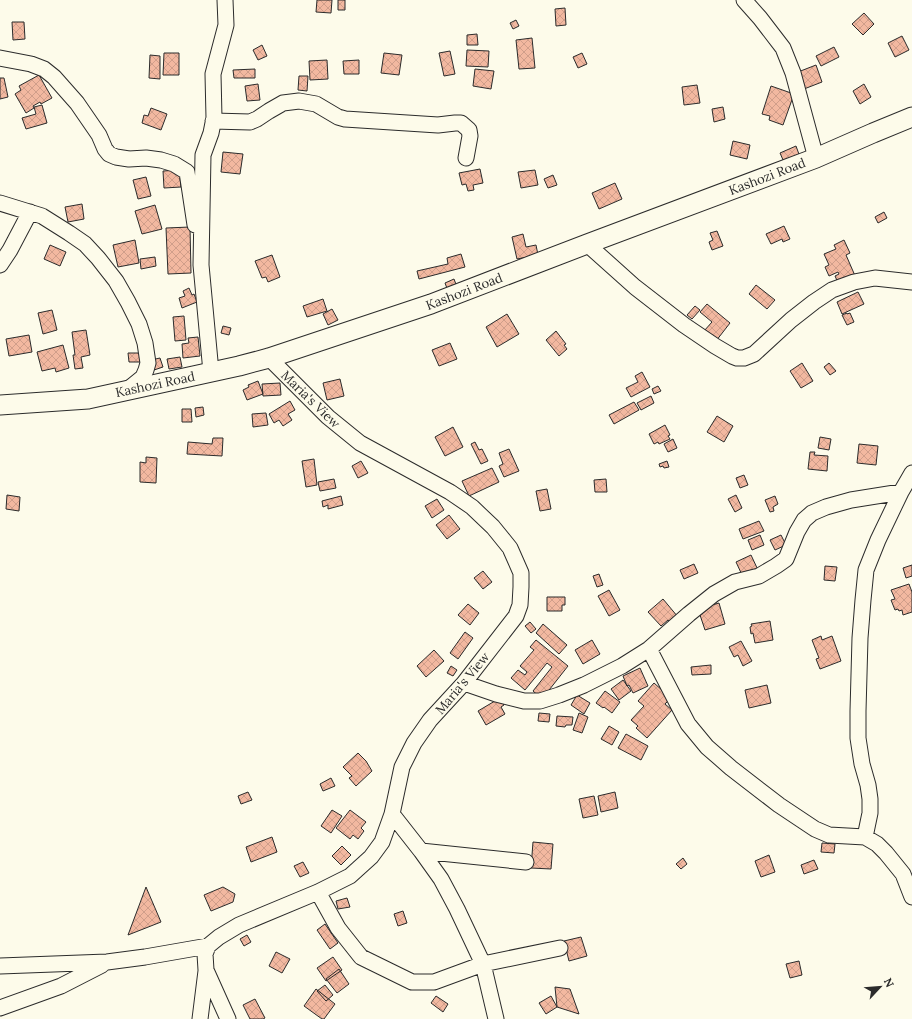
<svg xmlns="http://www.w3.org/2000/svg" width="912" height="1019" font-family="Lora,serif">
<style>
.building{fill:url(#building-cross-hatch);stroke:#2b2b2b}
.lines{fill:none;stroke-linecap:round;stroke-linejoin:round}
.minor-casing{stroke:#2b2b2b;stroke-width:17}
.major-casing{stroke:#2b2b2b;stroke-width:21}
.minor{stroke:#fdfbea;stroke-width:15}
.major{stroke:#fdfbea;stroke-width:19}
.labels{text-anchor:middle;stroke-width:3;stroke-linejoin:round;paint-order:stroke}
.street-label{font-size:13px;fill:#2b2b2b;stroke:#fdfbea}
</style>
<defs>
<pattern id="building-cross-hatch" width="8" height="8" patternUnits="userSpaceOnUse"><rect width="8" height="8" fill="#f2b8a0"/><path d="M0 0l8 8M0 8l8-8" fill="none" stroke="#d09e8a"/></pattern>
</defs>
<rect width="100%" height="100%" fill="#fdfbea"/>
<path class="building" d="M317,0H332L331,13L316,12Z
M338,0H345V10H338Z
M565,8L566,25L556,26L555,9Z
M864,13L874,24L863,35L852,24Z
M516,20L519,26L513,29L510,23Z
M12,22H24L25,39L13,40Z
M477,34L478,45H467V35Z
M902,36L909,50L895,57L888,43Z
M532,38L535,68L519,69L516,40Z
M262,45L267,56L258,60L253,50Z
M834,47L839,57L821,66L816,56Z
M467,50L489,51L488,67L466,66Z
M450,51L455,74L444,76L439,53Z
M164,53H179V75H163Z
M384,53L402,55L399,75L381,73Z
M582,53L587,64L578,68L573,57Z
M150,55L160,56V79L149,78Z
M327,60L328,79L310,80L309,61Z
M359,60V74H344L343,61Z
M816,65L822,82L804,89L798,72Z
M255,69V78H234L233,70Z
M475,69L494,71L491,89L473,86Z
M39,75L52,98L41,104L40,102L33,106L34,108L26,113L15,94L21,90L19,86Z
M299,76H308L307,91L298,90Z
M0,78H4L8,97L0,99Z
M258,84L260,100L247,101L245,86Z
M864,84L871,97L860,104L853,91Z
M697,85L700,103L684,105L682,87Z
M771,86L794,94L783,125L769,120L770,116L762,114Z
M42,105L47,123L26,129L22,118L36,114L34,107Z
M723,107L725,119L714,122L712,109Z
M151,108L167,114L161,130L142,123L144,115L148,116Z
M733,141L750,145L747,159L730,155Z
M796,146L800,157L787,169L780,153Z
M223,152L243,154L240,174L221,172Z
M480,169L483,183L473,185L474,190L468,191L466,184L462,185L459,173Z
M179,170L181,187L164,188L163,171Z
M535,170L538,185L521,188L518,172Z
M553,175L557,185L548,188L544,179Z
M146,177L151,196L138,199L133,180Z
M615,183L622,199L599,209L592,193Z
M82,204L84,219L68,222L65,207Z
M155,205L162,229L142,234L135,211Z
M884,212L887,218L878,223L875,217Z
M784,226L790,239L783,242L782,239L771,244L766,234Z
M190,227L191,273L168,274L166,228Z
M717,231L723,246L712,250L709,242L713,240L710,233Z
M523,234L526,247L536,245L538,255L517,259L512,237Z
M135,240L139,263L118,267L113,245Z
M844,240L850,253L846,255L856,278L839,285L835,276L839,274L838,272L829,276L825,267L829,265L824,254L836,249L834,245Z
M50,245L66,252L60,266L44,259Z
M461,254L465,267L419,279L417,271L448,264L447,258Z
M272,255L280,277L268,282L266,277L262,278L255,261Z
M155,257L156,266L141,269L140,259Z
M454,279L457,287L448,291L445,283Z
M756,285L775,300L767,309L749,294Z
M189,288L192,295L194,294L197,302L182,308L179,298L185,296L183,291Z
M858,292L864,304L842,314L837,302Z
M323,299L327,311L307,317L303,306Z
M707,304L730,323L716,341L704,331L712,322L700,312Z
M695,306L700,310L692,319L687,315Z
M332,309L338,320L328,325L323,314Z
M52,310L57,330L43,334L38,313Z
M847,313V314L850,313L854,322L847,325L842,315Z
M507,314L519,334L497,347L486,327Z
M184,316L186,340L175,341L173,317Z
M223,326L231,328L229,335L221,333Z
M86,330L90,355L81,357L83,368L75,369L73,355H75L72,332Z
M556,331L566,344L564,345L567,349L559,356L546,340Z
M29,335L32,352L9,356L6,339Z
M198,337L200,356L183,358L182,344L189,343L188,338Z
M450,343L457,359L439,366L432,350Z
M63,345L69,368L56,372L55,368L42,371L37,352Z
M128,353H141V362H129Z
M180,357L182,367L169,369L167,359Z
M160,358L163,367L154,370L151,360Z
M802,363L813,381L801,388L790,371Z
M829,363L836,371L830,375L824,367Z
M642,372L650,387L631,397L626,388L638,382L635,376Z
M340,379L344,396L327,400L323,383Z
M258,381L263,394L247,400L243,390L249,387L248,385Z
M280,383L281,395L263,396L262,384Z
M658,386L661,391L654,394L652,389Z
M651,396L654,403L641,410L637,403Z
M290,401L295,410L288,414L292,420L283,426L279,420L274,423L269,414Z
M634,402L639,410L614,424L609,415Z
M203,407L204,415L196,417L195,408Z
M182,409H191L192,422H182Z
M266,413L268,425L253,427L252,414Z
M717,416L733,426L724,442L707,432Z
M665,425L670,435L668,436L670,439L659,444L658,442L654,444L649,434Z
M453,427L463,447L445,456L435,437Z
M820,437L831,439L829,450L818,448Z
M213,438H223L222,456L187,454L188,442L212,444Z
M673,439L677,448L668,452L664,444Z
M475,442L479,450L482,449L488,461L481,464L471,444Z
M859,444L878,446L876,465L857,463Z
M509,449L519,471L504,477L499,466L503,464L499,453Z
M810,452H815L814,455L828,456L827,471L808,469Z
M146,457L157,458L156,483L140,482V462L146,463Z
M314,459L317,485L306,487L302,461Z
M361,461L368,473L358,478L352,466Z
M667,461L669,467L664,468L663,466L660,467L659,464Z
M492,468L499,482L469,496L462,481Z
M744,475L748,485L740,488L736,478Z
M334,479L336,488L320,491L318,482Z
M606,479L607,492H595L594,480Z
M547,489L551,509L540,511L536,491Z
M7,495L20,497L19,511L6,509Z
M736,495L742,508L735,512L728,499Z
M341,496L343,505L328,509V505L323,507L322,501Z
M775,496L778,504L773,507L774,511L770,512L765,500Z
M437,499L444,510L432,518L425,506Z
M449,515L460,529L447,539L436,525Z
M759,521L764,531L743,539L739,529Z
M760,535L764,545L752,550L748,540Z
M781,535L786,545L775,550L770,540Z
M751,555L758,570L743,577L736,562Z
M694,564L698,573L684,579L680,570Z
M912,565V576L906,578L903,568Z
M825,566L837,567L835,581L824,580Z
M483,571L492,582L483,589L474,578Z
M599,574L603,585L597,587L593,576Z
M909,584L912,592V612L903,615L902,610L899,611L898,609L895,610L891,600L895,599L891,590Z
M609,590L620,610L609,616L598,596Z
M547,597H565V605H562V611H547Z
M663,599L678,617L671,624L668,620L661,626L648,612Z
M719,603L725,624L705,630L698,609Z
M468,604L479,613L470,625L458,615Z
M770,621L773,640L755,643L753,633L751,634L750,627L752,626L751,624Z
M530,622L536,629L531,633L525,626Z
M543,624L567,645L559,654L536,633Z
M465,632L473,638L458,659L450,653Z
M821,636L822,640L832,636L841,661L820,669L816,659L819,658L812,640Z
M536,640L568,666L542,699L533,691L552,667L547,663L525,690L511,678L518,670L525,675L527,672L520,666L534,650L530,647Z
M592,640L600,654L583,664L575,650Z
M741,641L752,661L743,666L738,655L734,657L729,647Z
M434,650L444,661L426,677L417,666Z
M711,665V674L692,675L691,667Z
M451,666L457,670L453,676L447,673Z
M640,668L648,686L633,693L629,685L627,686L623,676Z
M623,680L631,691L619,700L611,689Z
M654,683L671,698L665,704L672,710L647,738L636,728L638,726L631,720L644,706L638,701Z
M767,685L771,703L749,708L745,690Z
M605,691L620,702L612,713L604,707L603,708L596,703Z
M577,695L590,703L584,714L571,705Z
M500,698L504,705L501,707L505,714L486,725L478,711Z
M539,713L550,714L549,722L538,721Z
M579,713L588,717L582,733L573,730Z
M557,716L573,717L572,725H566L565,727L556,726Z
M609,726L619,732L612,745L601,739Z
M626,734L648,746L641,760L618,748Z
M358,753L366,761L372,771L356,786L349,778L352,776L343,767Z
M331,778L335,786L323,791L320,784Z
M248,792L252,800L241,804L238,796Z
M615,792L618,808L601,812L598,796Z
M594,796L598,815L583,818L579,799Z
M332,810L342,816L331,833L321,826Z
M350,810L366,822L361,828L364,831L358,839L353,835L350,839L336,828Z
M272,837L277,852L251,862L246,847Z
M533,842L553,844L551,869L531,868Z
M822,843L835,844L834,853L821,852Z
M342,846L351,855L341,865L332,856Z
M769,855L775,872L761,877L755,861Z
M683,858L687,864L681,869L676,864Z
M814,860L818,869L804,874L801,865Z
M303,862L309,873L300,877L294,866Z
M146,887L161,922L128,935Z
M223,887L235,894L233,902L211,911L204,895Z
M347,898L350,907L338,909L336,901Z
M403,911L407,923L398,926L394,914Z
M325,924L338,943L330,949L317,930Z
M247,935L251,942L244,946L240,939Z
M581,937L587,956L569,961L564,941Z
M276,952L290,959L282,973L269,966Z
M333,957L342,970L326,981L317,968Z
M799,961L802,975L790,978L786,964Z
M339,969L349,984L337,993L326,979Z
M325,985L333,995L326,1001L317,991Z
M555,987L570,989L579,1014L557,1007Z
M316,989L335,1004L324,1019H322L304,1006Z
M436,996L448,1004L443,1012L431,1003Z
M551,996L557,1007L546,1014L539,1003Z
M255,999L265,1018L263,1019H250L243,1005Z"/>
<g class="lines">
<g class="minor-casing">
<path id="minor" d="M744,0L760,18L783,48L793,73L816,158
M0,58L31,64L44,69L54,77L77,103L99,135L105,149L109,154L116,157L129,159L146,158L161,160L174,164L187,172L195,225
M213,121L250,122L257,119L269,111L283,103L299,101L316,104L338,117L345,119L438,125L455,123H461L469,130L470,136L466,158
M0,203L42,216L69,233L85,244L98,258L116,281L128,302L139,324L145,343L148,363L146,370L143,377L127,390
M587,244L635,287L684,325L715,346L732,356L737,358H744L754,354L791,320L814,302L832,290L854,282L875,278L912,282
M0,265L10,250L30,212
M211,372L201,265L203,155L211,133L214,118L213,74L226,25L225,0
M649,649L688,724L707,747L731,768L779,805L815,829L829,835L865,837L877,844L886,853L903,874L912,897
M464,683L496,694L524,701H540L559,695L584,685L622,666L649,649L689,614L714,594L735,582L759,576L776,566L786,559L797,532L804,520L812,513L826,507L851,500L901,492
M392,814L421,851L441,879L457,909L483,964L496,1019
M865,837L870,813V799L868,785L862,764L858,738V711L860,638L863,600L866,570L878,540L901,492L912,473
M421,851L526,862
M318,892L338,928L361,957L412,982H434L483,964L560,948
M0,966L107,962L145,957L208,946
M0,1008L61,986L102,965
M200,1019L206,971
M228,1019L206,970L205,954L208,946L219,937L239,925L318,892L350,876L371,857L382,842L392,814L402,767L414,743L430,720L464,683L516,616L520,605L521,587V573L510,548L493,527L472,507L450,492L360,443L328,417L269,358"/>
</g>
<g class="major-casing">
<path id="major" d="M0,405L88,399L239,366L269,358L431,304L587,244L816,158L873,133L912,117"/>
</g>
<use href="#minor" class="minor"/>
<use href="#major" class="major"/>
</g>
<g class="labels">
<g class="street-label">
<text transform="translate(767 176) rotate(-21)" y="5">Kashozi Road</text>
<text transform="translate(464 291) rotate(-21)" y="5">Kashozi Road</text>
<text transform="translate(155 384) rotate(-12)" y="5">Kashozi Road</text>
<text transform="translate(311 399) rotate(44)" y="5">Maria's View</text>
<text transform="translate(462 683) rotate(-50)" y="5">Maria's View</text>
</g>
</g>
<g transform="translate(880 987) rotate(64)" stroke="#fdfbea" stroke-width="3" paint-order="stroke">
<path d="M0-3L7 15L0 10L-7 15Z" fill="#2b2b2b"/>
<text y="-6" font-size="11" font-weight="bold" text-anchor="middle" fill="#2b2b2b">N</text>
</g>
</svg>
